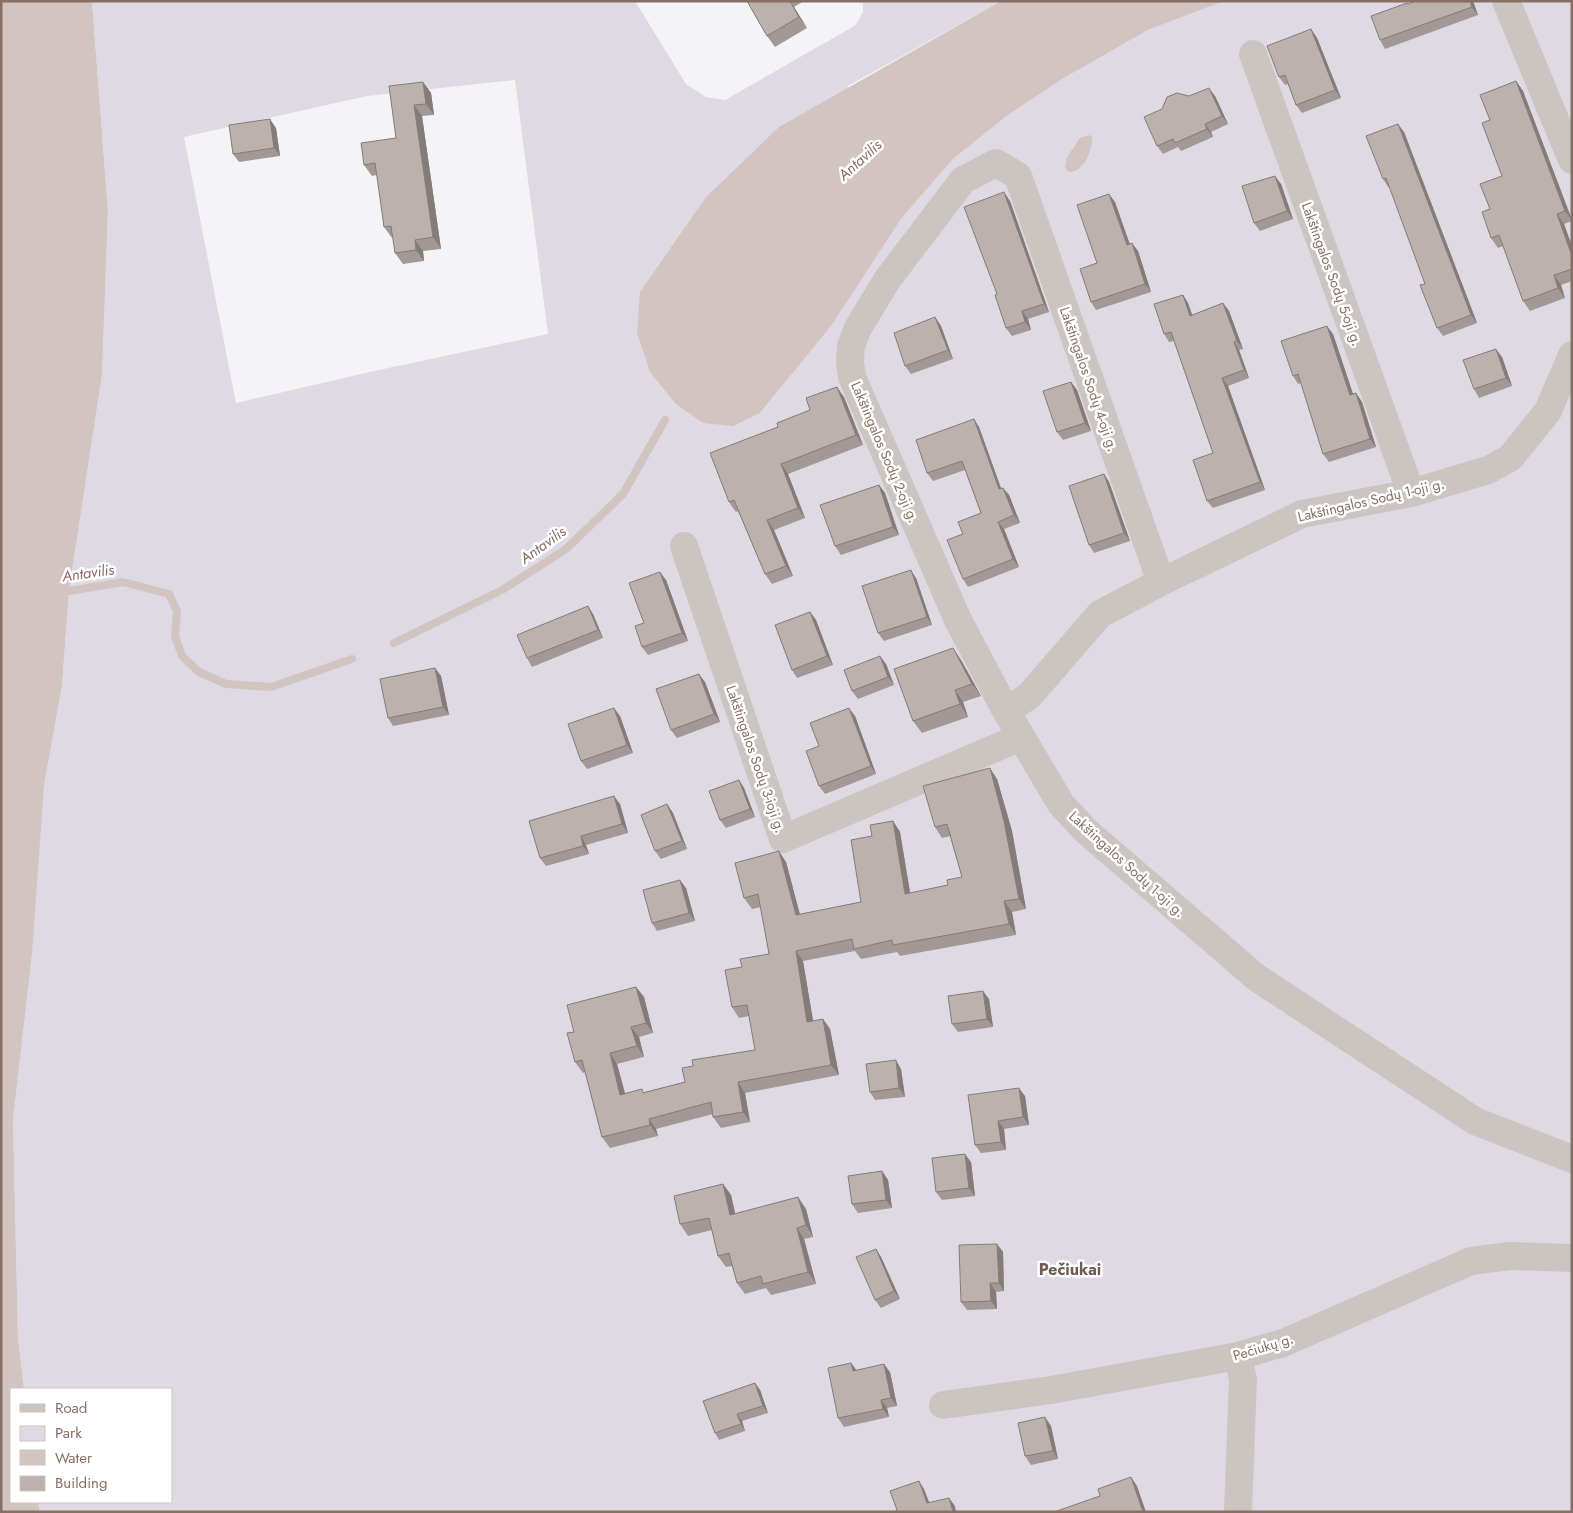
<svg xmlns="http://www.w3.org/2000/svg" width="1573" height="1513" font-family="Jost,sans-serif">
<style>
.green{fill:#dfd9e4;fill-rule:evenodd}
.water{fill:#d2c4c0}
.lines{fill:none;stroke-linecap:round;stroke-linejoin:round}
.stream{stroke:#d2c4c0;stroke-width:8}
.minor{stroke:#cbc5c2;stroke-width:28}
.wall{fill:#a29895}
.shaded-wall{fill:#847c79}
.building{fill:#bcb1ad;stroke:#847c79}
.labels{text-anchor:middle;stroke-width:5;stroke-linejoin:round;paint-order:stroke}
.street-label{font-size:14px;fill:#886f64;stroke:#fff}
.water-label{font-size:15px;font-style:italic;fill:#8b6a64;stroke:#fff}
.quarter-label{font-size:16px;font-weight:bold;fill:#6c5a52;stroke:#fff}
</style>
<rect width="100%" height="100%" fill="#f4f4f7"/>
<path class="green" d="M92,1H635L686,84L706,97L725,100L856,25L863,12V1H1001L848,86L760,413L832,325L901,219L953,159L1008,115L1064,78L1148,30L1219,3L1230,1H1572V1512H40L38,1502H171V1389H24L18,1338L13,1118L44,786L62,686L69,591L102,375L108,212ZM515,80L548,334L374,371L236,403L184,137L367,96Z"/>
<path class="water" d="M1,1H92L108,212L102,375L69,591L62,686L44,786L32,953L13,1118L18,1338L24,1389H11V1502H38L40,1512H1Z
M1001,1H1230L1219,3L1148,30L1064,78L1008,115L953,159L901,219L832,325L760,413L733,426L703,423L676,404L650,372L637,333L640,292L706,197L779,127Z
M1089,135L1092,137C1093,150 1084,172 1069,172L1065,167L1067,157L1080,138Z"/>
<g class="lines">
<path class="stream" d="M59,591H69L123,582L169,594L177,611L175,636L182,656L199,672L226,684L271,687L352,659
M394,643L502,590L566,549L623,494L665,420"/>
<path class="minor" d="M1506,1L1572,160
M1253,54L1411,493
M684,546L783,839L1021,737
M1161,582L1018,176L996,163L963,180L887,280L858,328L851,346L850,363L852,377L958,620L1006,711L1061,804L1086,831L1257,978L1475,1121L1572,1159
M1006,711L1029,696L1100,614L1161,582L1302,514L1411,493L1488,470L1510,458L1548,411L1572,355
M943,1405L1051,1390L1238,1356L1283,1343L1471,1261L1510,1256L1572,1258
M1238,1512L1243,1380L1238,1356"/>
</g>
<path class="wall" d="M747,1H804L794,7L807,28L775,47L767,36Z
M1416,1H1473L1478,15L1385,49L1380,40Z
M1311,29L1317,38L1341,98L1302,113L1296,105L1288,84L1285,85L1279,77Z
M1516,81L1523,91L1572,220V221L1564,224L1572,246V281L1561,285L1565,298L1530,311L1523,301L1503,246L1498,248L1491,238L1490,209L1502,176L1490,120Z
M423,82L431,93L434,115L422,116L441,249L423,251L424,261L403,264L395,253L393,238H392L384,227L377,175L372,176L364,165L396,138Z
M1189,96H1215L1228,124L1211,132L1213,137L1181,151L1178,147L1163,154L1157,146Z
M276,128L280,156L239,162L233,154Z
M1404,132L1477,323L1443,336L1437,328L1425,284L1390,187H1388L1383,179Z
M1281,184L1293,219L1260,231L1254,223Z
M1010,201L1049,312L1028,319L1031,330L1012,336L1006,328L997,294Z
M1115,202L1129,244L1138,251L1151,292L1096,310L1091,302L1097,263Z
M1183,295L1188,303L1192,315L1223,303L1229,311L1243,349L1239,350L1249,378L1228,386L1265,490L1213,508L1207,501L1213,453L1174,341L1169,342L1164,334Z
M935,317L941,326L953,359L911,374L905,366Z
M1333,334L1353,394L1356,393L1362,402L1376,447L1329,462L1323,454L1301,383L1298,384L1293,376Z
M1502,357L1512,386L1479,398L1474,389Z
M1071,382L1077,390L1091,431L1063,440L1057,432Z
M844,397L863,445L788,474L805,518L774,530L793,576L772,584L765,574L738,511L736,512L729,502L778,427Z
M979,427L1001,488L1009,495L1020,523L1004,529L1019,567L968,587L963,579V534L981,513L965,470L933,481L927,473Z
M1104,474L1109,482L1130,541L1094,553L1089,545Z
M879,485L885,493L899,535L841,555L835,546Z
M916,578L932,625L884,641L878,633Z
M666,580L688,641L648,655L642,647L644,623Z
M810,612L816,620L833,665L797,678L792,670Z
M593,614L603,638L532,667L527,658Z
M961,660L981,696L963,702L968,717L922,733L913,721Z
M886,664L894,685L858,699L852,691Z
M435,668L441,676L449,715L393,726L388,718Z
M705,682L720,722L677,738L671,730Z
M620,716L633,753L587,769L581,761Z
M855,716L876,774L825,794L819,786V746Z
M997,779L1012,831L1026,909L1012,912L1016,935L900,956L897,952L861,959L855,951L803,961L813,1021L823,1019L830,1029L839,1075L745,1093L750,1122L721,1128L713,1117V1114L656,1129L658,1136L610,1148L602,1137L585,1072L583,1073L575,1062L574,1032L636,987L644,997L653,1033L639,1037L644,1057L617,1064L625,1093L645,1092L685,1082L693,1066L755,1050L749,1016L739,1018L732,1007L742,967L769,954L761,907L752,909L744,898L786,862L800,915L861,902L872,836L893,821L900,832L910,893L948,885L962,877L950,836L942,838L935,827Z
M739,780L744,788L755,817L726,828L720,820Z
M620,804L628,833L586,845L589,854L546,866L540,858Z
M667,804L673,813L687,849L661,859L655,851Z
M686,888L695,921L657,931L652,923Z
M989,999L993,1027L958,1032L952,1024Z
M901,1069L905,1097L875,1100L870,1092Z
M968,1095L1025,1096L1029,1125L1004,1129L1006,1150L981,1153L975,1145Z
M971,1162L975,1196L942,1200L936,1192Z
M882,1171L888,1180L892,1208L858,1213L852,1204Z
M723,1184L731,1195L735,1214L806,1209L813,1237L804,1239L816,1284L771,1295L766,1288L745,1294L737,1283L732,1266L726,1267L718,1256L712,1230L688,1236L680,1224Z
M997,1244L1003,1252L1004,1291L996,1292L997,1309L967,1310L961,1302Z
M876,1249L881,1257L900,1299L881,1308L875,1300Z
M851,1363L856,1370L890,1372L897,1406L887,1408L889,1417L844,1427L838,1418Z
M755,1383L760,1390L768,1413L742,1421L745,1431L719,1440L715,1433Z
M1051,1426L1058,1459L1031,1465L1025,1456Z"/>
<path class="shaded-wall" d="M790,1L794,7L807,28L799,17Z
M1470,1H1473L1478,15L1472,7Z
M1311,29L1317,38L1341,98L1335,90Z
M1516,81L1523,91L1572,220L1565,211Z
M423,82L431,93L434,115L426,104Z
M1209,88L1215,96L1228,124L1222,116Z
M414,105L422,116L441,249L433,237Z
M270,119L276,128L280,156L274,148Z
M1205,124L1211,132L1213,137L1207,129Z
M1398,124L1404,132L1477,323L1471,315Z
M1275,176L1281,184L1293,219L1287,211Z
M1004,192L1010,201L1049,312L1044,304Z
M1109,194L1115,202L1133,253L1127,245Z
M1557,214L1564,224L1572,246V256Z
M415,240L423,251L424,261L416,250Z
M1132,243L1138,251L1151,292L1145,284Z
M1554,275L1561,285L1565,298L1558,288Z
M1183,295L1188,303L1195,323L1190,316Z
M1223,303L1229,311L1243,349L1237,341Z
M1022,311L1028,319L1031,330L1025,322Z
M935,317L941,326L953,359L948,350Z
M1327,326L1333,334L1356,403L1350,395Z
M1234,342L1239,350L1249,378L1244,370Z
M1496,349L1502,357L1512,386L1506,378Z
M1222,378L1228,386L1265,490L1260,482Z
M1071,382L1077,390L1091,431L1085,423Z
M837,387L844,397L863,445L856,435Z
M1356,393L1362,402L1376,447L1370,439Z
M974,419L979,427L1004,497L999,489Z
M781,464L788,474L805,518L798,508Z
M1104,474L1109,482L1130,541L1124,533Z
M879,485L885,493L899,535L893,527Z
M1003,488L1009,495L1020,523L1014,515Z
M767,520L774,530L793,576L786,566Z
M998,522L1004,529L1019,567L1013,559Z
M911,570L916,578L932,625L927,617Z
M660,572L666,580L688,641L682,633Z
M588,606L593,614L603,638L598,630Z
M810,612L816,620L833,665L827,656Z
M953,648L961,660L981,696L972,684Z
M880,656L886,664L894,685L888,677Z
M435,668L441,676L449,715L443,707Z
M699,674L705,682L720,722L714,714Z
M955,690L963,702L968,717L960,704Z
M614,708L620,716L633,753L627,745Z
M849,708L855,716L876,774L871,766Z
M990,768L997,779L1012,831L1026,909L1019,899Z
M739,780L744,788L755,817L750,809Z
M614,796L620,804L628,833L622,824Z
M667,804L673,813L687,849L682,841Z
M893,821L900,832L912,904L905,894Z
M581,836L586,845L589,854L583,846Z
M779,851L786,862L803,926L796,915Z
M680,880L686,888L695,921L689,913Z
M1004,901L1012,912L1016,935L1009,924Z
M796,951L803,961L815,1032L807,1022Z
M636,987L644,997L653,1033L646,1023Z
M983,991L989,999L993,1027L987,1019Z
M823,1019L830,1029L839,1075L831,1065Z
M631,1027L639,1037L644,1057L637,1046Z
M610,1053L617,1064L628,1105L620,1095Z
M896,1060L901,1069L905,1097L899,1088Z
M738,1082L745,1093L750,1122L743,1112Z
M1019,1088L1025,1096L1029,1125L1023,1117Z
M649,1119L656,1129L658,1136L650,1125Z
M998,1121L1004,1129L1006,1150L1001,1142Z
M965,1154L971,1162L975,1196L969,1188Z
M882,1171L888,1180L892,1208L886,1200Z
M723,1184L731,1195L738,1226L730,1215Z
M798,1197L806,1209L813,1237L806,1225Z
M797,1228L804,1239L816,1284L808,1272Z
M997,1244L1003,1252L1004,1291L999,1283Z
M876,1249L881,1257L900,1299L894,1291Z
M990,1283L996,1292L997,1309L991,1301Z
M851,1363L857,1371H853Z
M884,1364L890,1372L897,1406L891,1398Z
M755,1383L760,1390L768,1413L763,1406Z
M881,1400L887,1408L889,1417L883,1409Z
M737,1414L742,1421L745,1431L741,1424Z
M1045,1417L1051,1426L1058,1459L1053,1451Z
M1131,1477L1137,1486L1146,1512H1143Z
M919,1481L924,1489L933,1512L927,1503Z
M949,1498L955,1506L956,1512H953Z"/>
<path class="building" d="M747,1H790L799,17L767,36Z
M1416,1H1470L1472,7L1380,40L1371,16L1407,3L1408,4Z
M1311,29L1335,90L1296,105L1285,75L1279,77L1267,46Z
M1516,81L1565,211L1557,214L1572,256V269L1554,275L1558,288L1523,301L1499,235L1491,238L1482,212L1490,209L1480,184L1502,176L1482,123L1490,120L1480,95Z
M423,82L426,104L414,105L433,237L415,240L416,250L395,253L391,226L384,227L375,163L364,165L361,143L396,138L389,86Z
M1209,88L1222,116L1205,124L1207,129L1175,143L1173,139L1157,146L1144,117L1162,109L1167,97L1177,93L1189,96Z
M270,119L274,148L233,154L229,125Z
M1398,124L1471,315L1437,328L1420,285L1425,284L1386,178L1383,179L1366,136Z
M1275,176L1287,211L1254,223L1242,186Z
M1004,192L1044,304L1022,311L1025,322L1006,328L995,295L997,294L964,207Z
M1109,194L1127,245L1132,243L1145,284L1091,302L1080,269L1097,263L1077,205Z
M1183,295L1190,316L1223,303L1237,341L1234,342L1244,370L1222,378L1260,482L1207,501L1193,460L1213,453L1171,332L1164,334L1154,304Z
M935,317L948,350L905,366L894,333Z
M1327,326L1350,395L1356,393L1370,439L1323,454L1298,374L1293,376L1281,341Z
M1496,349L1506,378L1474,389L1463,360Z
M1071,382L1085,423L1057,432L1043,391Z
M837,387L856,435L781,464L798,508L767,520L786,566L765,574L734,500L729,502L710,453L778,427L777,423L810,410L806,398Z
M974,419L999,489L1003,488L1014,515L998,522L1013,559L963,579L947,540L963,534L958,522L981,513L962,461L927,473L916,440Z
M1104,474L1124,533L1089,545L1069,486Z
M879,485L893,527L835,546L820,505Z
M911,570L927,617L878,633L862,586Z
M660,572L682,633L642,647L635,626L644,623L629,583Z
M588,606L598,630L527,658L517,635Z
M810,612L827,656L792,670L775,625Z
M953,648L972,684L955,690L960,704L913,721L894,669Z
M880,656L888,677L852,691L844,670Z
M435,668L443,707L388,718L380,679Z
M699,674L714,714L671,730L656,689Z
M614,708L627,745L581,761L568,724Z
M849,708L871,766L819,786L806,751L819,746L810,723Z
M990,768L1004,821L1019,899L1004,901L1009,924L893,945L892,940L854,949L852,939L796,951L807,1022L823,1019L831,1065L738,1082L743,1112L713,1117L711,1102L649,1119L650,1125L602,1137L582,1060L575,1062L567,1033L574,1032L567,1005L636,987L646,1023L631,1027L637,1046L610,1053L620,1095L642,1089L643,1093L685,1082L682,1068L693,1066L692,1060L755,1050L747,1005L732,1007L725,970L742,967L740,959L769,954L758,894L744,898L735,863L779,851L796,915L861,902L851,840L872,836L870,825L893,821L905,894L948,885L947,880L962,877L947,824L935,827L923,786Z
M739,780L750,809L720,820L709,791Z
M614,796L622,824L581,836L583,846L540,858L529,821Z
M667,804L682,841L655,851L641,815Z
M680,880L689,913L652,923L643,890Z
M983,991L987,1019L952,1024L948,996Z
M896,1060L899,1088L870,1092L866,1064Z
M1019,1088L1023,1117L998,1121L1001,1142L975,1145L968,1095Z
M965,1154L969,1188L936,1192L932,1158Z
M882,1171L886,1200L852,1204L848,1176Z
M723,1184L730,1215L798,1197L806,1225L797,1228L808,1272L763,1284L761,1276L737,1283L729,1253L718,1256L709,1218L680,1224L674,1196Z
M997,1244L999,1283H990L991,1301L961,1302L959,1245Z
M876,1249L894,1291L875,1300L856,1257Z
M851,1363L853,1371L884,1364L891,1398L881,1400L883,1409L838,1418L828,1368Z
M755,1383L763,1406L737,1414L741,1424L715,1433L703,1401Z
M1045,1417L1053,1451L1025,1456L1018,1423Z
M1131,1477L1143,1512H1054L1100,1496L1098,1489Z
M919,1481L927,1503L949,1498L953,1512H894L897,1510L890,1491Z"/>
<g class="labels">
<g class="street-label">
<text transform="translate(1332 274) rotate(70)" y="5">Lakštingalos Sodų 5-oji g.</text>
<text transform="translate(1089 379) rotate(71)" y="5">Lakštingalos Sodų 4-oji g.</text>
<text transform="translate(885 452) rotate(67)" y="5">Lakštingalos Sodų 2-oji g.</text>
<text transform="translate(1371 500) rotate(-13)" y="5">Lakštingalos Sodų 1-oji g.</text>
<text transform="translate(756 759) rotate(71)" y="5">Lakštingalos Sodų 3-ioji g.</text>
<text transform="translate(1127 864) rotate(42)" y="5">Lakštingalos Sodų 1-oji g.</text>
<text transform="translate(1263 1347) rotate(-17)" y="5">Pečiukų g.</text>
</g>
<g class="water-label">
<text transform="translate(860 160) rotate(-42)" y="5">Antavilis</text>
<text transform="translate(543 545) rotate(-36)" y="5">Antavilis</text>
<text transform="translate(88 573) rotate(-8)" y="5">Antavilis</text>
</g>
<g class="quarter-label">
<text x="1070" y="1275">Pečiukai</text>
</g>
</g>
<rect width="1573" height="1513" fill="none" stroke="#886f64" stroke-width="5"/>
<rect x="10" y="1388" width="162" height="115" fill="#ffffff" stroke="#cfc5c1"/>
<rect x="20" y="1404" width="25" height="8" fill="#cbc5c2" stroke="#cfc5c1"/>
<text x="55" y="1413" font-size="15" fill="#886f64">Road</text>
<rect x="20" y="1426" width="25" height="15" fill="#dfd9e4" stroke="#cfc5c1"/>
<text x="55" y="1438" font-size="15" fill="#886f64">Park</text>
<rect x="20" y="1450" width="25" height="15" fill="#d2c4c0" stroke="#cfc5c1"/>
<text x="55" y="1463" font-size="15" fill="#886f64">Water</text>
<rect x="20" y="1476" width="25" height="15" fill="#bcb1ad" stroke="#cfc5c1"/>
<text x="55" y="1488" font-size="15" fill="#886f64">Building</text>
</svg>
